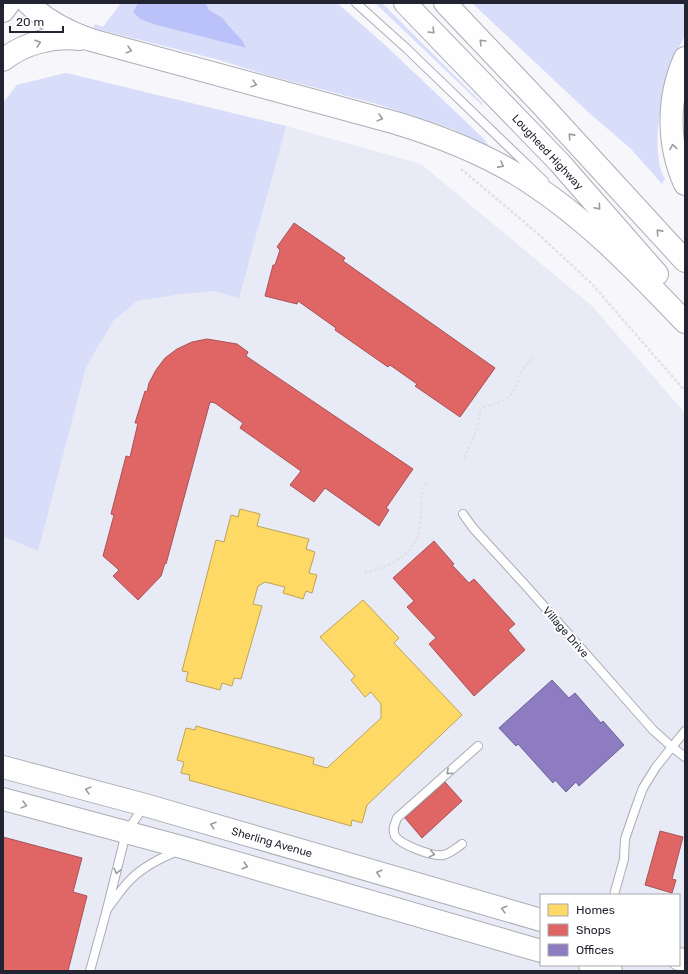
<svg xmlns="http://www.w3.org/2000/svg" width="688" height="974" font-family="Rubik,sans-serif">
<style>
.built{fill:#e8eaf6;fill-rule:evenodd}
.green{fill:#d8ddf9}
.water{fill:#bac2f9}
.homes{fill:#ffd966;stroke:#bda356}
.shops{fill:#e06666;stroke:#a75256}
.offices{fill:#8e7cc3;stroke:#6e6297}
.lines{fill:none;stroke-linecap:round;stroke-linejoin:round}
.service-casing{stroke:#acacb5;stroke-width:10}
.secondary-casing{stroke:#acacb5;stroke-width:24}
.primary-casing{stroke:#acacb5;stroke-width:24}
.trunk-casing{stroke:#acacb5;stroke-width:24}
.path{stroke:#e2e2e4;stroke-width:2.5;stroke-dasharray:3 2;stroke-linecap:butt}
.service{stroke:#fefefe;stroke-width:8}
.secondary{stroke:#fefefe;stroke-width:22}
.primary{stroke:#fefefe;stroke-width:22}
.trunk{stroke:#fefefe;stroke-width:22}
.oneway{stroke:#9b9ca2}
.labels{text-anchor:middle;stroke-width:4;stroke-linejoin:round;paint-order:stroke}
.street-label{font-size:11px;fill:#222431;stroke:#fff}
</style>
<rect width="100%" height="100%" fill="#f6f6fb"/>
<path class="built" d="M66,73L286,126L421,164L592,306L685,413V971H3V103L17,85ZM541,895H679V965H541Z"/>
<path class="green" d="M121,3H138L133,12L140,19L156,25L245,48L242,40L227,24L223,18L209,10L206,3H337L385,45L483,138L490,147L450,128L377,104L267,75L219,60L93,28L95,24L103,27Z
M375,3H382L483,104L482,105Z
M472,3L624,4L685,3C685,12 687,29 684,37C682,42 678,47 676,53C664,80 648,153 665,179L662,184L631,149L588,112Z
M66,73L286,126L239,298L214,291L182,294L137,301L113,321L86,367L38,551L3,536V103L17,85Z"/>
<path class="water" d="M138,3H206L209,10L223,18L227,24L242,40L246,48L156,25L140,19L133,12Z"/>
<path class="homes" d="M240,509L260,514L257,526L309,539L306,549L315,552L309,573L317,575L312,593L306,591L303,599L283,593L285,587L265,582L258,586L253,604L262,606L241,679L234,678L232,686L222,683L220,690L186,681L188,672L182,671L216,540L224,542L231,515L238,517Z
M363,600L399,638L394,643L462,715L367,805L362,823L352,820L351,826L189,780L190,775L181,773L184,762L177,760L186,728L195,730L196,726L314,758L313,764L327,768L381,718V704L371,692L365,697L351,680L355,676L320,637Z"/>
<path class="shops" d="M294,223L345,258L343,261L495,368L460,417L415,386L417,384L390,365L388,367L335,330L336,328L298,301L297,304L265,296L273,265H275L280,250L277,247Z
M207,339L237,344L248,352L246,356L413,469L386,508L389,510L379,526L325,488L314,502L290,485L301,471L240,428L243,423L215,403L210,402L166,564L165,563L161,576L138,600L113,576L119,570L103,556L114,515L111,514L126,456L130,457L138,423H135L145,391L147,392L149,383L156,370L165,358L177,349L192,342Z
M434,541L454,564L452,565L469,583L474,579L515,624L508,630L525,650L474,696L429,644L436,638L407,607L414,601L393,578Z
M445,782L462,801L422,838L405,818Z
M660,831L683,837L672,879L676,880L672,893L645,885Z
M3,837L82,858L73,892L87,896L68,971H3Z"/>
<path class="offices" d="M552,680L569,698L575,693L601,723L603,721L624,745L579,786L576,782L566,792L555,780L553,783L518,744L516,746L499,728Z"/>
<g class="lines">
<g class="service-casing">
<path id="service" d="M356,3L406,48L544,181
M463,514L473,528L527,587L653,730L672,747L685,731
M144,806L126,833L107,909C115,899 122,888 130,880C144,866 160,858 178,851
M462,844C456,848 450,854 443,855C433,857 401,845 395,836C392,829 395,824 397,818L478,746
M614,895L624,859L625,839L636,807L643,788L656,767L672,747L685,757
M90,971L107,909"/>
</g>
<g class="secondary-casing">
<path id="secondary" d="M3,11L9,3
M3,767L145,805L541,920
M3,799L185,848L541,951
M679,959L685,960
M590,965L611,971"/>
</g>
<g class="primary-casing">
<path id="primary" d="M28,3C46,21 68,32 91,40L396,123C442,137 488,155 529,182C588,220 637,272 685,322
M405,3L559,162L657,274
M445,3L541,104L685,261
M3,60C24,43 53,36 80,39"/>
</g>
<g class="trunk-casing">
<path id="trunk" d="M685,58C667,98 667,144 685,184"/>
</g>
<path class="path" d="M461,169L536,232L592,284L685,391
M464,458L474,437L478,423L481,408L500,402L509,397L516,386L522,371L533,357
M364,573C387,567 408,559 418,536C421,528 421,516 421,508C422,497 420,490 428,482"/>
<use href="#service" class="service"/>
<use href="#secondary" class="secondary"/>
<use href="#primary" class="primary"/>
<use href="#trunk" class="trunk"/>
</g>
<defs><path id="oneway-chevron" d="M-2-3.5L2.5 0L-2 3.5" fill="none" stroke-width="1.6" stroke-linecap="round" stroke-linejoin="round"/></defs>
<g class="oneway">
<use href="#oneway-chevron" transform="translate(432 31) rotate(46)"/>
<use href="#oneway-chevron" transform="translate(482 42) rotate(-134)"/>
<use href="#oneway-chevron" transform="translate(38 43) rotate(-17)"/>
<use href="#oneway-chevron" transform="translate(129 50) rotate(15)"/>
<use href="#oneway-chevron" transform="translate(254 84) rotate(15)"/>
<use href="#oneway-chevron" transform="translate(380 118) rotate(15)"/>
<use href="#oneway-chevron" transform="translate(571 136) rotate(-132)"/>
<use href="#oneway-chevron" transform="translate(673 147) rotate(-100)"/>
<use href="#oneway-chevron" transform="translate(501 165) rotate(28)"/>
<use href="#oneway-chevron" transform="translate(598 207) rotate(49)"/>
<use href="#oneway-chevron" transform="translate(659 232) rotate(-132)"/>
<use href="#oneway-chevron" transform="translate(449 772) rotate(138)"/>
<use href="#oneway-chevron" transform="translate(88 790) rotate(-165)"/>
<use href="#oneway-chevron" transform="translate(24 805) rotate(15)"/>
<use href="#oneway-chevron" transform="translate(213 825) rotate(-164)"/>
<use href="#oneway-chevron" transform="translate(432 854) rotate(12)"/>
<use href="#oneway-chevron" transform="translate(245 866) rotate(16)"/>
<use href="#oneway-chevron" transform="translate(117 871) rotate(104)"/>
<use href="#oneway-chevron" transform="translate(379 873) rotate(-164)"/>
<use href="#oneway-chevron" transform="translate(504 909) rotate(-164)"/>
</g>
<g class="labels">
<g class="street-label">
<text transform="translate(548 152) rotate(47)" y="4">Lougheed Highway</text>
<text transform="translate(566 632) rotate(49)" y="4">Village Drive</text>
<text transform="translate(272 842) rotate(16)" y="4">Sherling Avenue</text>
</g>
</g>
<rect width="688" height="974" fill="none" stroke="#222431" stroke-width="8"/>
<rect x="540" y="894" width="140" height="72" fill="#ffffff" stroke="#a7a7ad"/>
<rect x="548" y="904" width="20" height="12" fill="#ffd966" stroke="#a7a7ad"/>
<text x="576" y="914" font-size="12" fill="#222431">Homes</text>
<rect x="548" y="924" width="20" height="12" fill="#e06666" stroke="#a7a7ad"/>
<text x="576" y="934" font-size="12" fill="#222431">Shops</text>
<rect x="548" y="944" width="20" height="12" fill="#8e7cc3" stroke="#a7a7ad"/>
<text x="576" y="954" font-size="12" fill="#222431">Offices</text>
<path d="M10 26v6h53v-6" fill="none" stroke="#222431" stroke-width="2"/>
<text x="16" y="26" font-size="12" fill="#222431" stroke="#ffffff" stroke-width="3" paint-order="stroke">20 m</text>
</svg>
